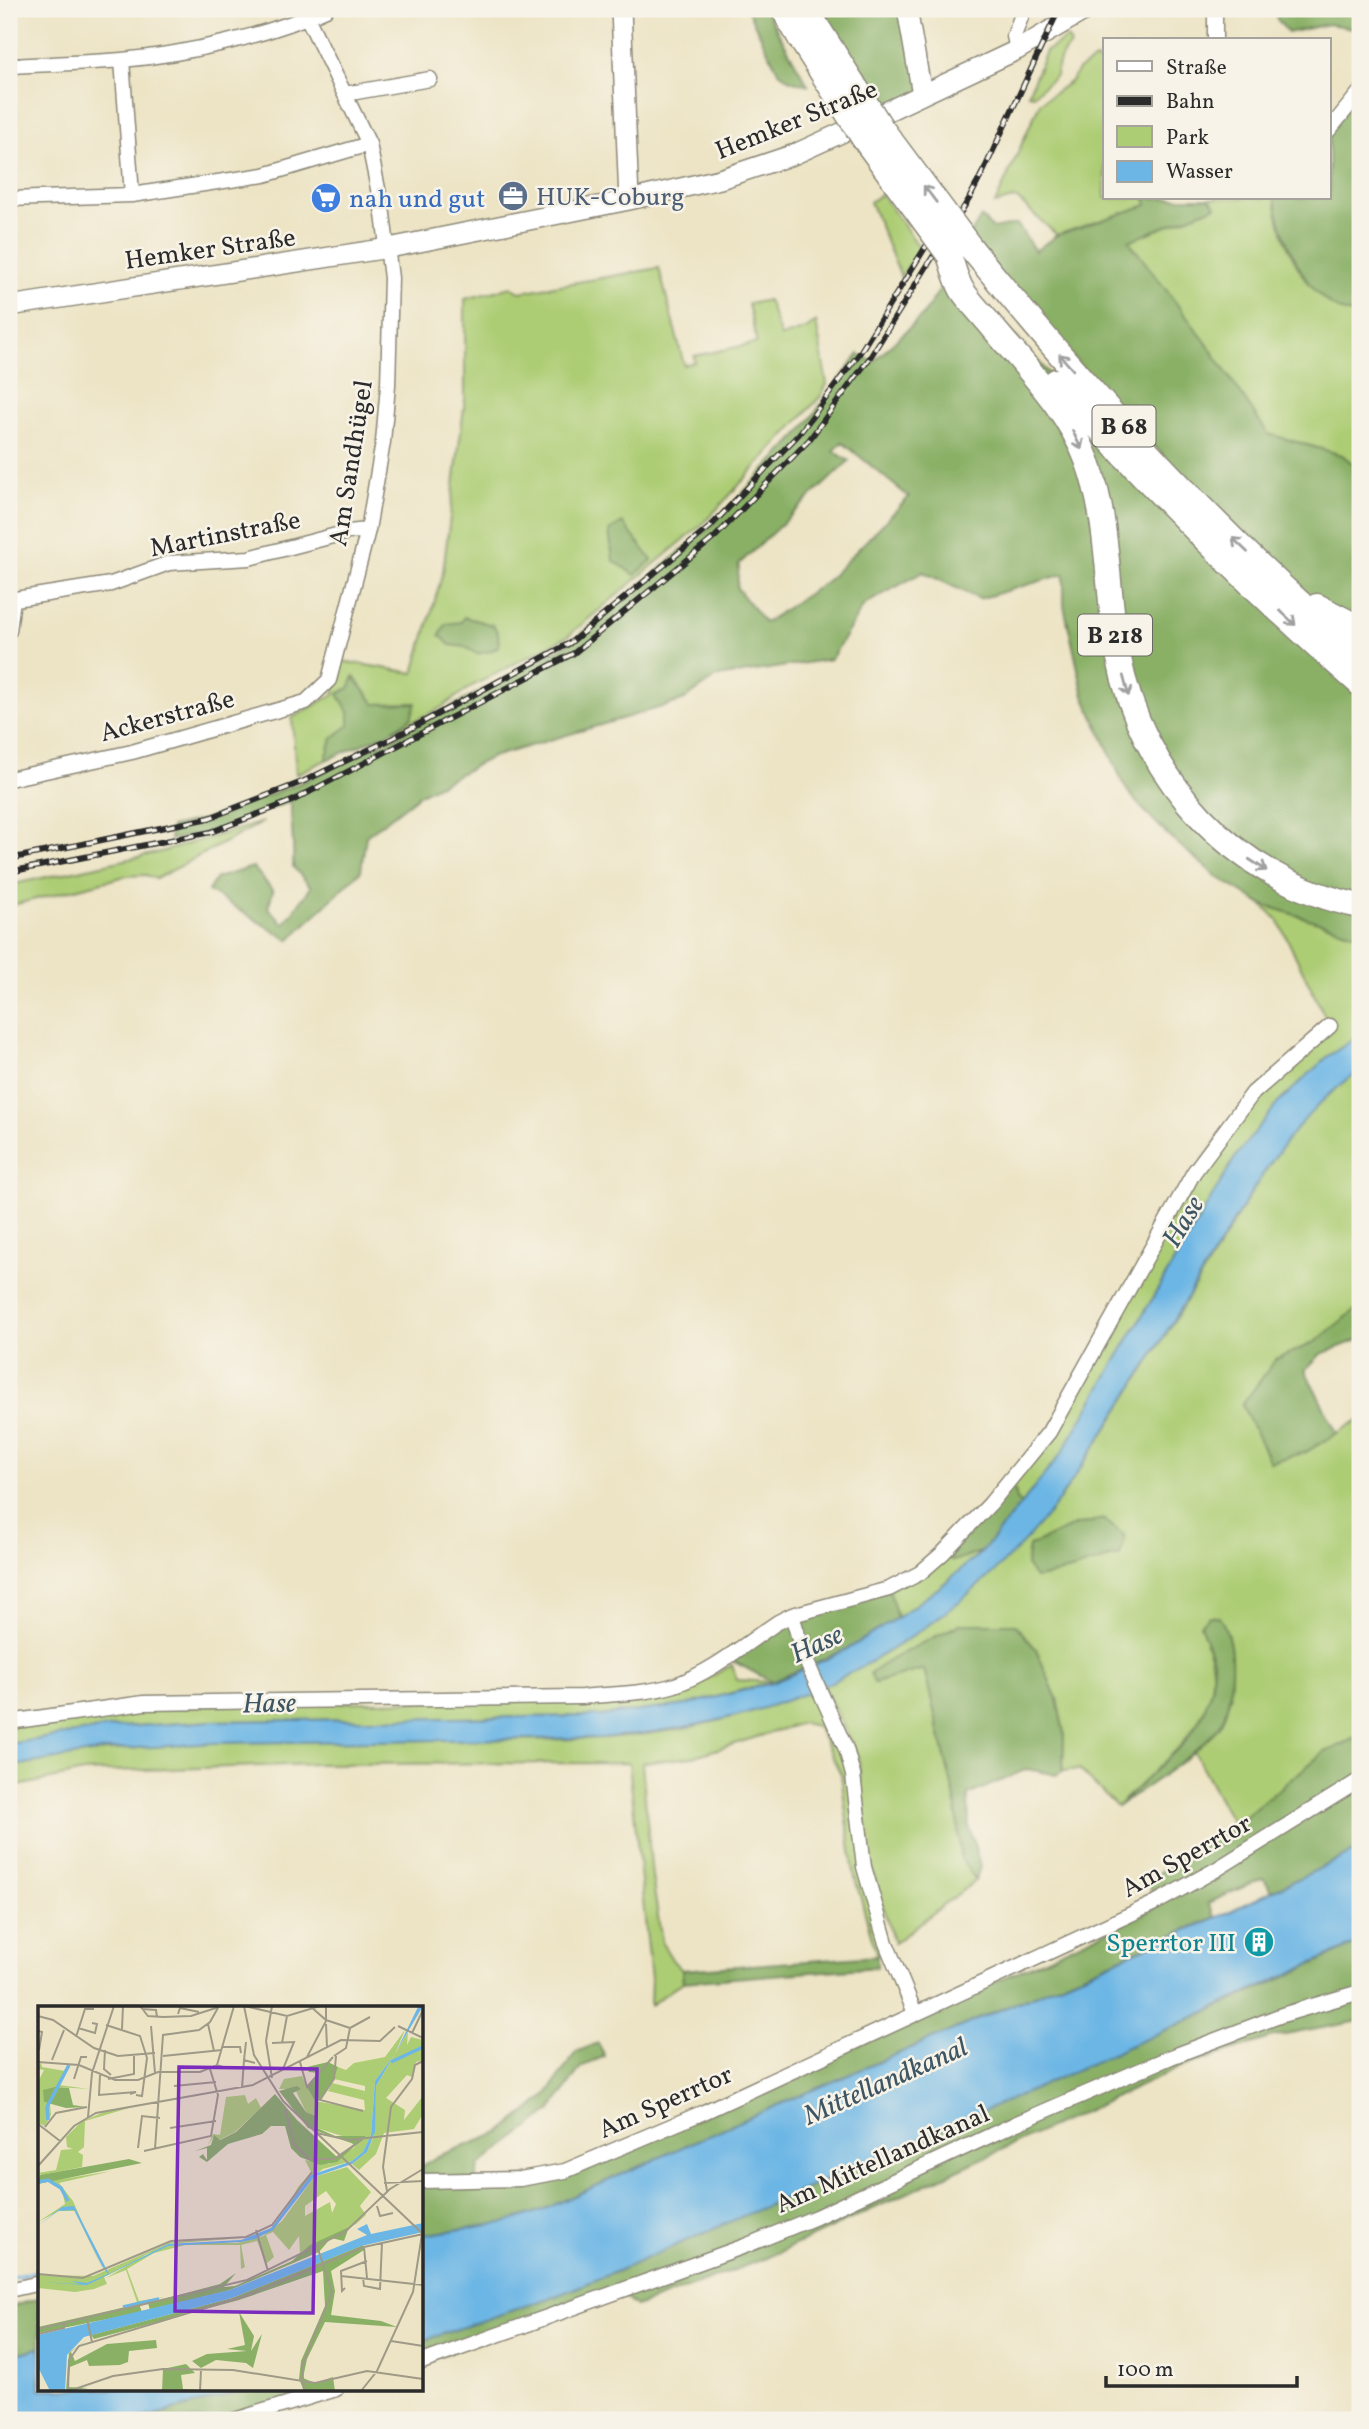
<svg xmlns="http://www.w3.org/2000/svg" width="1369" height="2429" font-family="Vollkorn,serif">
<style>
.green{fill:#adcd75;stroke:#6c7c50;stroke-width:2}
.forest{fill:#8ab066;stroke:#5a6e48;stroke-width:2;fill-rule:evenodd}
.water{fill:#6cb6e5;stroke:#4c7088;stroke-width:2}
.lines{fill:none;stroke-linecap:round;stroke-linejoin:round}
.stream{stroke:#6cb6e5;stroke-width:3.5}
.street-casing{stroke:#8c8878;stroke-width:17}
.secondary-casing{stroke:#8c8878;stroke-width:22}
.highway-casing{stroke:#8c8878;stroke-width:27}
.street{stroke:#fff;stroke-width:14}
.secondary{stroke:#fff;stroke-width:19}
.highway{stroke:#fff;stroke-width:24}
.rail-casing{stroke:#2b2b2b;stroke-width:6}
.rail{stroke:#f7f3e8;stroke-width:3.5;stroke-dasharray:10;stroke-linecap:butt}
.highway-bridge-casing{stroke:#8c8878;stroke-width:27;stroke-linecap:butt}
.highway-bridge{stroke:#fff;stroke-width:24}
.oneway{stroke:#a0a0a0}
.labels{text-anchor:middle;stroke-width:5;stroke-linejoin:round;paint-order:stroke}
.shield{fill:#f7f3e8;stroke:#686764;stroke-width:2}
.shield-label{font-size:24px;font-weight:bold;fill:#2b2b2b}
.street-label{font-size:26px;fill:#2b2b2b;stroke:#f7f3e8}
.service-label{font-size:26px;fill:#4e5e75;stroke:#f7f3e8;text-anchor:start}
.shop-label{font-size:26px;fill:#366cbe;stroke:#f7f3e8;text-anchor:start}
.culture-label{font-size:26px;fill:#0d838f;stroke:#f7f3e8;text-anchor:end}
.water-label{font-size:28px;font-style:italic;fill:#3e5563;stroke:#f7f3e8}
.inset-river{fill:none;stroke:#6cb6e5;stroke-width:3.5}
.inset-road{fill:none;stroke:#9f9a87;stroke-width:2}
.view{fill:#7b2cbf;fill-opacity:0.15;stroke:#7b2cbf;stroke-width:3.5}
.inset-edge{fill:none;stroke:#2b2b2b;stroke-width:3.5}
</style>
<rect width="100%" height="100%" fill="#f7f3e8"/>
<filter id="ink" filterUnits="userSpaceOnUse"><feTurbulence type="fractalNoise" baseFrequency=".0143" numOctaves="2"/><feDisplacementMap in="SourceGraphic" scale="14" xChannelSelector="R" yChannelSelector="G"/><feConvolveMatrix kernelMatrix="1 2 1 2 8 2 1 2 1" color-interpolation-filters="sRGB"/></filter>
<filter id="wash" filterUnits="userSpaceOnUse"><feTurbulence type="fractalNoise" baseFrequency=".00686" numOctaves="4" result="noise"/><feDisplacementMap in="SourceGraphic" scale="28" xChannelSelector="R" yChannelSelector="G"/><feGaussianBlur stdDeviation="1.57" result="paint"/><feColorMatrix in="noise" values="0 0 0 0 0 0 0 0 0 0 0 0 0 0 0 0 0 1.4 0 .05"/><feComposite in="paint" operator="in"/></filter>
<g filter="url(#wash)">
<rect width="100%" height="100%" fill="#ede4c5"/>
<path class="green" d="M1067,38L1071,44C1062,53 1057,63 1056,76L1033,95L1028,94L1046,51Z
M1096,59L1105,67V198H1146L1148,205L1057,235L1016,198L995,204L1040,103L1071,81L1078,70Z
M881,194L920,248L901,277L870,202Z
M1209,198H1275C1278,223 1292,266 1311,285C1323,296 1338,305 1352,315L1360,314V470L1342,455L1268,434L1205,341L1128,241L1216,206Z
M659,268L684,365L695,362L694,356L757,343L748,304L768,300L781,337L806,329L816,322L827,384L821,396L705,522L568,636L472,686L439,709L389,733L411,718L375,704L355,678L349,726L332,738L326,760L296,774L292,718L334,694L341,661L414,673L443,572L465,399V299L511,287L520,292Z
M263,822L156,879L146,875L126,876L9,906V885L157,853Z
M1261,904L1360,935V1035L1327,1057L1236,1156L1062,1453L1021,1504L1004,1487L1049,1432L1194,1172L1253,1093L1330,1027L1278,920Z
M1360,1071V1306L1314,1343L1276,1359L1306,1452L1360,1419V1736L1323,1753L1234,1826L1194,1752L1221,1723L1231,1694L1205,1642C1236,1712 1161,1764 1117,1807L1079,1769L1063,1771L1064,1733L1057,1699L1036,1649L1014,1624L915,1649L886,1662L875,1683L924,1669L955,1798L961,1859L976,1880L894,1943L871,1866L858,1757L823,1685C908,1644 988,1586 1049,1513C1062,1497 1073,1478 1085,1461C1130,1396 1170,1327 1211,1260C1252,1192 1291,1115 1360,1071Z
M983,1551L940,1587L897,1618L889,1589L943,1553L963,1559Z
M732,1665L737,1680L772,1682L686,1705L600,1716L213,1721L106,1728L9,1744V1727L30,1723L220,1704L592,1699L688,1689Z
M813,1689L849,1765L885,1949L877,1956L854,1874L841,1774L817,1726L802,1723L692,1757L642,1763L652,1877L662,1943L673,1961L682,1970L683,1982L650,2005L651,1979L629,1763L318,1764L83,1772L9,1788V1767C153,1736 302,1741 448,1739C499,1739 551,1741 602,1738C674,1734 747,1717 813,1689Z"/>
<path class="forest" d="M747,9H765L808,85L790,80L778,71Z
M807,9H907L922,94L875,117Z
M1275,9H1360V29L1328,24L1288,33L1277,19Z
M1360,92V152L1357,156L1360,166V314C1313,317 1279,236 1275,198H1329V130Z
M1146,198H1209L1216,206L1129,241L1205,341L1268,434L1342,455L1360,470V628L1289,592L966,242L981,217L993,229L1017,224L1035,251L1057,235L1147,205Z
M949,255L961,289L1015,336L1074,401L1360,684V935L1261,904L1216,876L1170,837L1138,804L1125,787L1084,696L1064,606V574L979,599L923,572L864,605L831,659L717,677L682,701L492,757L422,793L366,836L361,871L289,940L208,891L216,878L253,867L273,891L268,908L284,924L311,887L293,867C295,845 290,823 291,801L211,832L170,840L171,827L209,818L302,782L393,738L570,643L710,527L799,434L859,354L873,362L923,315L940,289ZM842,442L909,497L828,580L765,623L737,588L739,564L849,461L834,451Z
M623,523L652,560L635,575L613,560L609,531Z
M464,617L493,625L498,633L499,647L490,651L477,654L465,647L450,645L440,635L446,624L461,622Z
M354,677L375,704L416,703L411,718L389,733L326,760L332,738L349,725V712L338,694L349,688Z
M1360,1306V1339L1321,1354L1305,1370L1337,1433L1306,1452L1270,1462L1242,1405L1276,1359L1314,1343Z
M1004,1487L1015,1490L1017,1500L1021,1504L983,1551L953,1561L943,1553Z
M1103,1519L1125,1536L1120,1556C1090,1562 1064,1575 1035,1578L1026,1565L1029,1546L1074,1526Z
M889,1589L897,1618L851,1647L772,1682L725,1657L778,1622Z
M1209,1616H1219C1230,1634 1232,1651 1231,1673C1231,1689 1229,1706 1222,1721C1209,1748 1143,1788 1117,1807L1186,1741L1203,1714L1212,1686L1213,1660L1200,1624Z
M960,1624H1015L1036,1649L1057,1699L1064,1733L1063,1771L1056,1775L1027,1769L968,1795L969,1826L980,1866L976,1880L961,1859L955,1798L924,1669L874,1683L870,1674C895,1654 931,1640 960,1624Z
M1360,1736V1849L1272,1891L1263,1878L1208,1903L1215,1917L727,2127L543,2210L508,2222L422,2235V2166L438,2156L500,2133L545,2097L576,2052L598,2043L605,2056L581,2067L551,2111L478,2166L475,2185L586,2169L1154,1909L1149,1879L1234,1826L1323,1753Z
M1360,1942V2021L1269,2038L1177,2069L766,2258L636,2307L618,2292L422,2362V2341L558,2295L610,2274L1268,1985Z
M877,1956V1967L683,1982L682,1970Z
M40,2298V2348L9,2356V2307Z
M255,2389H336L235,2420H135Z"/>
<path class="water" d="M1360,1035V1071C1288,1118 1248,1199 1204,1270C1165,1335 1126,1401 1083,1464C1072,1480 1062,1497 1050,1512C984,1594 878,1670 779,1703C721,1723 662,1732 602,1738L214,1743L108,1750L9,1767V1744L106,1728L213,1721L600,1716L686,1705L772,1683L814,1665L851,1647L897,1618L940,1587L983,1551L1062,1453L1236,1156L1278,1103L1327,1057Z
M1360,1849V1942L1030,2091L610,2274L558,2295L422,2341V2235L508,2222L543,2210L727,2127L1231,1911Z
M40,2348V2389H255L135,2420H9V2356Z"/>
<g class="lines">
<path class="stream" d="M9,2278L40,2271"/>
</g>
</g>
<g filter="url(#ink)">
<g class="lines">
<g class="street-casing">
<path id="street" d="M1215,40V9
M1017,50L1014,36L1024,9
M122,60L132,195
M9,66C46,64 85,63 122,60C187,54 267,36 326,9
M345,94L430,79
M1329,130L1360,92
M9,199L132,195L264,175L369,144
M9,600L111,584L169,563L249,558L348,532L368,530
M9,631L13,599
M9,779L132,752L306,702L329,680L368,530L383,442L388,385L391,278L383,214L369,144L307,17
M792,1615L804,1656L846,1749L853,1775L864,1867L886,1943L915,2013
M9,1722L144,1703L582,1697C612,1694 646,1694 675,1685C712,1672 745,1644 778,1622L792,1615L889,1589L920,1573L943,1553L990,1504L1049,1432L1194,1172L1253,1093L1330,1026
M422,2181L520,2179L565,2171L704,2112L1157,1902L1217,1869L1360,1780
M9,2290L40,2283
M422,2362L745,2246L816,2217L1017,2123L1171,2057L1282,2015L1360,1992
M235,2420L336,2389"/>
</g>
<g class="secondary-casing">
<path id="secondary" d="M621,9L629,200
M907,9L922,94
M9,306L389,248L629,200L720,179L795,154L841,133L1017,50L1087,9"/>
</g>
<g class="highway-casing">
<path id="highway" d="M783,9L800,38
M807,9L818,28
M971,248C1089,394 1217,534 1360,656
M949,255C953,266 956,280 962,290C969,301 980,312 989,323C1024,366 1067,407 1087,460C1110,522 1106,590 1118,654C1141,778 1235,881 1360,906
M1056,381C1151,488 1252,590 1360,684
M1317,606L1360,628"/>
</g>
<use href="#street" class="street"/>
<use href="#secondary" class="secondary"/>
<use href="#highway" class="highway"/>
<g class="rail-casing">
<path id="rail" d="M9,859L209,818L302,782L393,738L570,643L710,527L799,434L859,354L933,235L951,210
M9,872L211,832L292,801L574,653L715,537L809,440L869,359L969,199L985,168L1059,9"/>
</g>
<use href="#rail" class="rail"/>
<g class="highway-bridge-casing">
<path id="highway-bridge" d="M818,28L882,129L971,248
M800,38L864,139L949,255"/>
</g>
<use href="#highway-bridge" class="highway-bridge"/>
</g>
<defs><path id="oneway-shaft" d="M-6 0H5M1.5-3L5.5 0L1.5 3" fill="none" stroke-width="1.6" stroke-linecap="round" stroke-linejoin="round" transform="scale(1.75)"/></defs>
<g class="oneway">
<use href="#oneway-shaft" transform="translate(930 194) rotate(-127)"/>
<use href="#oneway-shaft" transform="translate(1066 362) rotate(-131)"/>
<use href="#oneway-shaft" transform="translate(1077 440) rotate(64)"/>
<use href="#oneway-shaft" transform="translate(1240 545) rotate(-136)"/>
<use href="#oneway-shaft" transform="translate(1288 618) rotate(43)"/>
<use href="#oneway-shaft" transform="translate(1126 686) rotate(75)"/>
<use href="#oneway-shaft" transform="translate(1258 865) rotate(33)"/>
</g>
</g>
<defs>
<g id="office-disc" transform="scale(1.575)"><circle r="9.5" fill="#5c6f8a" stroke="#f7f3e8"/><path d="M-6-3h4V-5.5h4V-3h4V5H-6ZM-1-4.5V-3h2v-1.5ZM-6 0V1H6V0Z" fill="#fff"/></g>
<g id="supermarket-disc" transform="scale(1.575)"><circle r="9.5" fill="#3f7fe0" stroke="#f7f3e8"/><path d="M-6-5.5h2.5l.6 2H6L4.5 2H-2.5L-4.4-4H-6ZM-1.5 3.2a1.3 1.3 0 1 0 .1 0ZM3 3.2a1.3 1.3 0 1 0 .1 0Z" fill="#fff"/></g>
<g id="building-disc" transform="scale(1.575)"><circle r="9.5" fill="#0f9aa8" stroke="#f7f3e8"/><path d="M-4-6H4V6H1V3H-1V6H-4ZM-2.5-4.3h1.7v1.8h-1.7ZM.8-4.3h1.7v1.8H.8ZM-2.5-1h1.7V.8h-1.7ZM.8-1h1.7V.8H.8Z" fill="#fff"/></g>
</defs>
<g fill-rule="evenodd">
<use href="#office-disc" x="513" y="196"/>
<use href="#supermarket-disc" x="326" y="198"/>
<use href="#building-disc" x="1259" y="1942"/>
</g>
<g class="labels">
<g class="shield">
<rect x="1092.5" y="405.5" width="63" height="41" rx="5"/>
<rect x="1078" y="614.5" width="74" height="41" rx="5"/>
</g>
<g class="shield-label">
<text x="1124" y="434">B 68</text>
<text x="1115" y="643">B 218</text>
</g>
<g class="street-label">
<text transform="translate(796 119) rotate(-22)" y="9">Hemker Straße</text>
<text transform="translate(210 248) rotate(-8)" y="9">Hemker Straße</text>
<text transform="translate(350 463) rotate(-81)" y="9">Am Sandhügel</text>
<text transform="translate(225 533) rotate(-11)" y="9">Martinstraße</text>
<text transform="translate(167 715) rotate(-15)" y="9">Ackerstraße</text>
<text transform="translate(1186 1855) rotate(-29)" y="9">Am Sperrtor</text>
<text transform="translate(665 2101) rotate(-24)" y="9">Am Sperrtor</text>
<text transform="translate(882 2158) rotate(-24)" y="9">Am Mittellandkanal</text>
</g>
<g class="service-label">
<text x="536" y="205">HUK-Coburg</text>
</g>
<g class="shop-label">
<text x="349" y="207">nah und gut</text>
</g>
<g class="culture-label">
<text x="1236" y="1951">Sperrtor III</text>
</g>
<g class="water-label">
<text transform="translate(1182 1221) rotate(-59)" y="10">Hase</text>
<text transform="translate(816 1643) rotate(-25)" y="10">Hase</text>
<text transform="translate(269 1702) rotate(-1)" y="10">Hase</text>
<text transform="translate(885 2080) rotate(-24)" y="10">Mittellandkanal</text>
</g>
</g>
<g transform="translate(38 2006)">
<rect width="385" height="385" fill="#ede4c5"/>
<path d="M367,24L357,48L337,75L333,129L325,146L314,155L285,163L264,179L242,214L260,181L273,166L267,154L291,158L317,141L310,132L279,122L278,110L268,106L257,83H241L246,73L264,70L277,95L327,104L326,94L290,85L294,77L327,85V80L296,73L300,61L308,64L316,57L347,51ZM370,26L369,39L373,31L385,34V54L378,56L374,71L369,69L348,92L367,104L366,114L385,90V108L376,123L346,127L338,148L321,164L314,158L329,146L336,130L338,80ZM3,56L4,61L27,65L21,79L51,83L18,81L6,96L12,98L13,109L7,120L0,117V76L6,64L0,63ZM207,89L210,98L218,92L223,102L197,126L179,135L176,130L170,139L175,128L182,129L188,91ZM101,99L47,115L46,141L40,146L45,149L44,161L4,169L0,167L18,164L23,144L35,143L29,141L28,131L43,116L66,106ZM309,161L333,186L322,200L328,209L318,218L262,247L261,230L251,244L235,226L228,229L236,251L228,258L219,235L203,239L207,261L203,263L202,239H147L116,247L89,263L101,295L127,291L80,303L99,296L88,264L68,272L109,248L130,240L149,237H199L225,230L244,215L276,171ZM288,185L298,198L294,207L292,196L267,210V200ZM74,165L21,177L35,195L65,264L37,205H21L0,216L27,198L24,185L11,175ZM216,231L130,238L66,271L69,278L56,283L37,286L0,282V269L55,270L133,236Z" fill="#adcd75" fill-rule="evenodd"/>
<path d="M290,56L300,61L296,73L282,94L277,95L269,81L282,67L271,66L269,61ZM259,80L263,83L255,87L268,106L278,110L279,122L297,130H328L299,156L282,159L262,151L253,142L247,120H233L224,128L190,138L169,156L161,151L165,148L169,154V142L157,145L173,139L176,129L182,134L198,126L237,88L259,114L299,151L316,138L270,122L241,85ZM17,81L31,82L35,99L48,101L28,102L6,96L5,84ZM91,153L104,157L0,178L2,169ZM311,221L306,235L293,232L281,246L192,284L112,304L110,297L182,278L198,267L186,281L197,280L254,255L272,239ZM325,239L326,244L293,265L297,285L293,309L343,315L359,321L287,316L269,353L265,372L277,377L295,371L297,385H266L261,373L263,355L287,300L285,265L201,294L56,333L53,329L194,292ZM101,298L104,306L0,327V321ZM201,306L216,330L213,345L224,328L215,362L208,357L178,354L163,362L154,355L169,348L209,345L189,343L207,339ZM52,331L33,346L37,355L69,338L118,334L119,342L91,345L90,356L82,359L51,360L49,354L32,361L30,381L50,382L28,385L31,347ZM148,358L157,367L143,369L145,383L177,385H124L125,363Z" fill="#8ab066"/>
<path d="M385,0L338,80L337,126L329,146L314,158L276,171L235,224L217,233L203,236L130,240L49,279L0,276L42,278L34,275L49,277L70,268L64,260L36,204L20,205L0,220L24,201L36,200L71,268L130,238L203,234L233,222L273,169L314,155L325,146L333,129L337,75L357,48L380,1ZM385,217V226L323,240L194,292L46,331L29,349L27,385H12L0,361V329L192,284L329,229L319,223L329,218L333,228Z" fill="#6cb6e5"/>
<path class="inset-river" d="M353,56L385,41M10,114L9,101L31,59M0,176L10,174L23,182L30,195M85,301L121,293"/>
<path class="inset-road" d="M102,0L110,10L125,11L153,10L181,1M206,0L216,49L245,95L385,228M207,0L249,10L282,0M272,0L288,14L312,22M104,3L118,4L119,11M140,8L142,2L161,6M0,10L15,14L56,42L80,50L117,47M170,18L176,45M288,18L289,41M68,19L102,30L109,52L104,90L98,89M113,20L117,67M360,20L385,32M40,22L57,27L59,18L54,17M84,23L85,0M0,25L4,26L1,44M374,27L385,4M38,31L47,3H56M228,35L234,0M228,35L234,72M208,36L206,54L217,57M234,37L256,36L245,63M244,37L249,10M184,41H202L203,47M67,44L66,63L73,69M125,50L184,44M296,50L308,42L312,22L332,11M298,50L296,73L282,94L325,105M269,51L288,15V0M14,54L26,24M0,56L41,59L77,74H100L120,66H162L179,59L188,62M262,56L269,81L295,51M179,59L196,0M62,69L61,89L98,86L92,88M36,73L43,51H49M70,73L96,68V49M136,80L178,76M204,82L206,54M247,102L256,138L271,153H296L325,133M50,111L54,67L76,0M0,118L22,135M7,121L18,107L49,101M132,122L178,115M279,127L310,134L385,126M100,142L104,110L122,112M117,143L125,29L161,24L172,16L181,0M106,145L173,130L180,89L172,63M0,160L36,120L58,107L215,79L303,34L342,35L357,21M346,177L385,175M349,185L345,161L353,101L374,73L377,59L385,55M339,200L342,210L355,207M218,224L230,265M326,241L329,272M0,268L45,272L133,235L208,231L234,219L274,166M303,270L385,279M325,272L326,280L342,283L344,236M307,282L304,285L303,265L329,255M49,313L54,336M0,323L209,274L307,226L352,183L385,163M0,328L26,322V317M353,335L385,340M30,385L31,354L41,340L210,289L326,241L385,228M31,385L75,370L125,363L195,364L277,377L329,365L385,373M162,385L163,364M266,385L264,360L294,286L279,240M323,385L339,365L375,286L384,228"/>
<path class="view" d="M141,61L279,63L275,307L137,305Z"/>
<rect width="385" height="385" class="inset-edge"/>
</g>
<rect width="1369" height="2429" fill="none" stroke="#f7f3e8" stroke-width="35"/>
<rect x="1103" y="38" width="228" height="161" fill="#f7f3e8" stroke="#a5a39c" stroke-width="2"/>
<rect x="1117" y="61" width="35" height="10" fill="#ffffff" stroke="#a5a39c" stroke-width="2"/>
<text x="1166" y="74" font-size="21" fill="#2b2b2b">Straße</text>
<rect x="1117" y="96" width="35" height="10" fill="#2b2b2b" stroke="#a5a39c" stroke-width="2"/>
<text x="1166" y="108" font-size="21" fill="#2b2b2b">Bahn</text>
<rect x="1117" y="126" width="35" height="21" fill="#adcd75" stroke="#a5a39c" stroke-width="2"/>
<text x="1166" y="144" font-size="21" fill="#2b2b2b">Park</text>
<rect x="1117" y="161" width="35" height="21" fill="#6cb6e5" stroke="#a5a39c" stroke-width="2"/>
<text x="1166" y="178" font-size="21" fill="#2b2b2b">Wasser</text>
<path d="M1106 2376v10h191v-10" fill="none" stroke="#2b2b2b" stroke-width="3.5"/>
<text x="1117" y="2376" font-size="21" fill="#2b2b2b" stroke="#f7f3e8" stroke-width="5" paint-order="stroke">100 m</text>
</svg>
